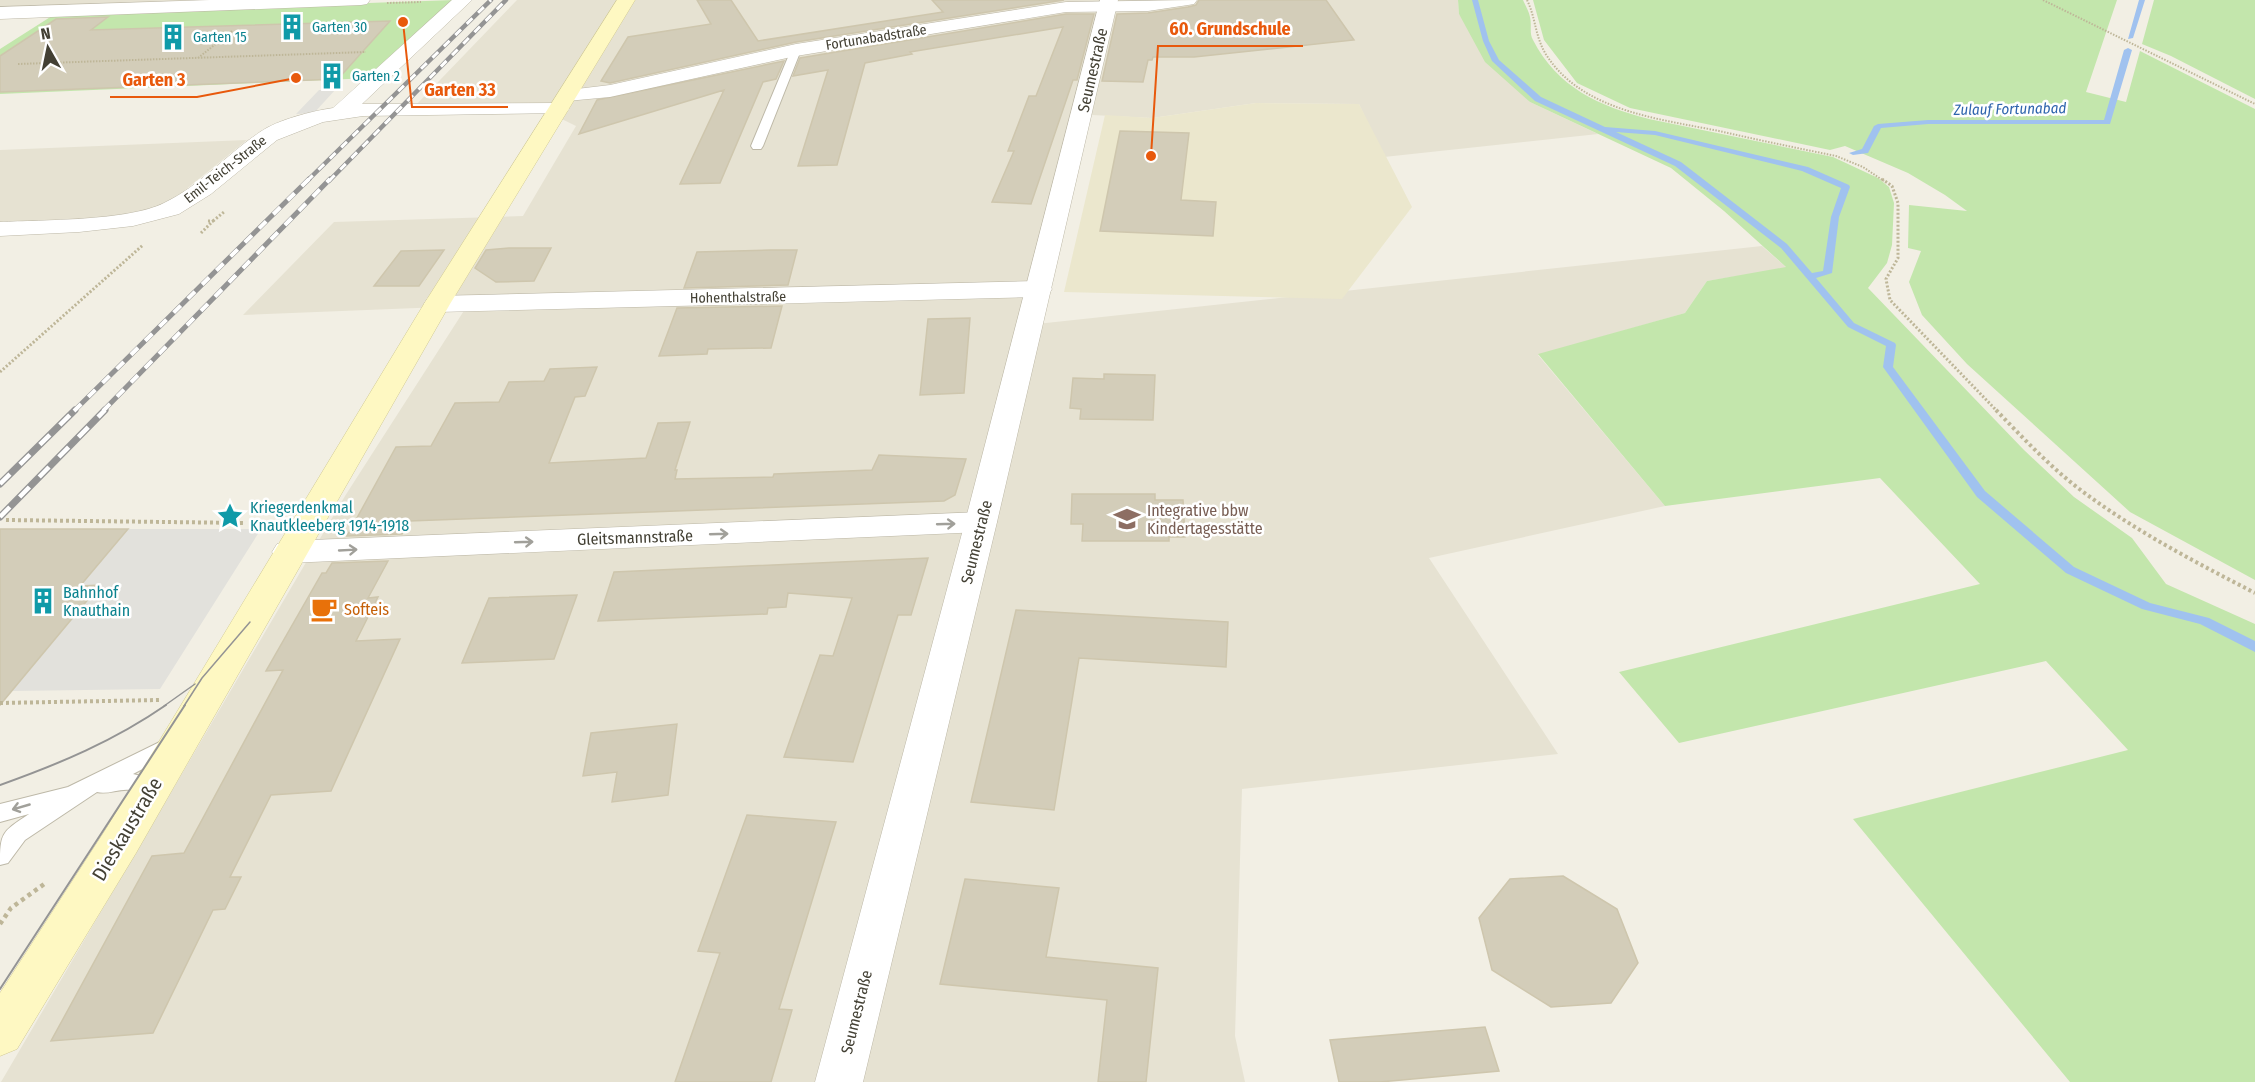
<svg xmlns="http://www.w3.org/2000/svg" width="2255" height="1082" font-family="'Fira Sans Condensed',sans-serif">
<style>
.residential{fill:#e6e2d2}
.education{fill:#ebe7cd}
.green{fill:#c3e6ac}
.parking{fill:#e2e1dc}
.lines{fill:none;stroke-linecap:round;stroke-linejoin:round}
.stream{fill:#a0c2ef;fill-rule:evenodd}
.building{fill:#d3cdb9;stroke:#cec6ad;stroke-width:1.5}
.service-casing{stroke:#bdb8a7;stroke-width:2}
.minor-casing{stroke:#bdb8a7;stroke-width:1}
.tertiary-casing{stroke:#bdb8a7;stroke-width:1}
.secondary-casing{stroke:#d1ca94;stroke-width:1}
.path-far3{stroke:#beb698;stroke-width:2;stroke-dasharray:1.5 1.5;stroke-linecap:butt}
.path-far2{stroke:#beb698;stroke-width:3;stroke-dasharray:2 2;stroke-linecap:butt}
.path-far1{stroke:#beb698;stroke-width:4;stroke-dasharray:3 3;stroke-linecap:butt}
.path{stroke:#beb698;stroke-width:4.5;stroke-dasharray:4 4;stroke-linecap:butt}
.service{fill:#fff;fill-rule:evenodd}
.minor{fill:#fff;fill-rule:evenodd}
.tertiary{fill:#fff;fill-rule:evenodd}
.secondary{fill:#fef8c2;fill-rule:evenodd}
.tram-far1{stroke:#949494;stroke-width:1.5}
.tram{stroke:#949494;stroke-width:2}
.rail-far2-casing{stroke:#949494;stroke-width:4.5}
.rail-far1-casing{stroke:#949494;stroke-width:5}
.rail-casing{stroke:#949494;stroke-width:7}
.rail-far2{stroke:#fff;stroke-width:3;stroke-dasharray:8;stroke-linecap:butt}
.rail-far1{stroke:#fff;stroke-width:4;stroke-dasharray:10;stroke-linecap:butt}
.rail{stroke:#fff;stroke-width:4.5;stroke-dasharray:14;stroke-linecap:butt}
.oneway{stroke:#a1a09a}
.labels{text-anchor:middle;stroke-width:5;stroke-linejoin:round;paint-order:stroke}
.far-culture-label{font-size:14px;fill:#0d838f;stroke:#fff;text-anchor:start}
.far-street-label{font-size:14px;fill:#434034;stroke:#fff}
.far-water-label{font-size:15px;font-style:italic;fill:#2f65ad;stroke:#fff}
.street-label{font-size:16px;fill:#434034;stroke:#fff}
.culture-label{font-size:16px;fill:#0d838f;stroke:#fff;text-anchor:start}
.education-label{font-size:16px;fill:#785e54;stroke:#fff;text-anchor:start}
.food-label{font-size:16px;fill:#c56008;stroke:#fff;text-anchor:start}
.near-street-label{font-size:20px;fill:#434034;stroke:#fff}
.leader{fill:none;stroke:#e8590c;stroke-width:2}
.callout-dot{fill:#e8590c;stroke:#fff;stroke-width:2}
.callout-label{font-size:18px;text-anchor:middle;font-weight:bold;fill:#e8590c;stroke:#fff;stroke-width:5;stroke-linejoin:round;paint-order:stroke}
</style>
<rect width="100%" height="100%" fill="#f2efe4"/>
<path class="residential" d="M0,0H268L0,9Z
M517,0H1458L1459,14L1530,102L1598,134L1384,157L1359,104L1256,103L1152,118L1072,114L1018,326L1762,246L1787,268L1707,281L1685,313L1538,355L1665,506L1429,558L1558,754L1242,789L1235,1036L1245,1082H1L345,496L467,306L243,315L334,222L523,216L576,126L533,105L415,106Z
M247,140L179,195L150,210L118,217L0,225V150Z"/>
<path class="education" d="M1256,103L1359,104L1412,207L1342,299L1064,292L1105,115L1152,118Z"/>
<path class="green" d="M454,0L372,78L0,94V49L55,14Z
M1458,0H1523C1525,5 1529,11 1530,17C1532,25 1529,33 1533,40C1558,88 1599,106 1649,119L1833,157L1878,178L1889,187L1894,203L1892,245L1887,263L1868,288L2024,450L2074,497L2132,538L2166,584L2255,624V1082H2070L1853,819L2128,750L2046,661L1679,743L1619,672L1980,584L1880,478L1665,506L1538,354L1685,313L1707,281L1786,267L1724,211L1671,168L1530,102L1485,62L1459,14Z
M1533,0H2117L2086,92L2126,102L2140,51L2255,109V580L2130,512L1967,364L1922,315L1909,282L1921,251L1908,248L1909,205L1967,211L1945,195L1908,173L1845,146L1830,150L1630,108L1577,83L1544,40Z
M2154,0H2255V99L2171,56L2142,44Z"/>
<path class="parking" d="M336,89L314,113L296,114L319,90Z
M128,529H261L160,689L11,691L99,586H80Z"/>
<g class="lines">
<path class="stream" d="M1472,0H1478L1489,41L1499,60L1541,97L1605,127L1655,131L1808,167L1849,185L1850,187L1839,217L1832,273L1816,278L1854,323L1895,343L1896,345L1893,367L1985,491L2074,567L2150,603L2209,618L2255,641V652L2200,624L2142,609L2066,573L1977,497L1883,367L1886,346L1848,327L1781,248L1675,166L1535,101L1492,61L1483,41ZM1616,132L1655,135L1802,171L1841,188L1831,217L1823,271L1812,273L1787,244L1681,162Z
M2139,0H2145L2133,38L2128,39Z
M2128,48L2132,50L2110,124H1928L1881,128L1868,153L1853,155L1849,153L1862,149L1874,126L1878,124L1928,120H2104L2124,50Z"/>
</g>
<path class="building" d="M697,0H731L758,41L943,12L932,0H1064L796,42L610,83L601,81L628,37L711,24Z
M1199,0H1326L1354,40L1194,57H1153L1152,60H1148L1143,82L1102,81L1117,14L1148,13L1188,7L1196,5Z
M1066,14H1094L1077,80H1073L1031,204L992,202L1014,151H1008L1029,96H1036L1063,27L910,52L912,54L865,63L837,165L798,166L828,70L793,76L800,58Z
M108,17L91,30L390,21L338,79L0,92V56L56,19Z
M784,61L776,79L763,82L720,183L680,184L724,90L579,134L597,100Z
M1120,131L1189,133L1181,200L1216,202L1213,236L1100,231Z
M509,248H551L534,281L496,282L475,268L486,250Z
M444,250L419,286H374L401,251Z
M771,250H797L788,285L684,288L697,252Z
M782,306L771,348L708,349L707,354L659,356L677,308Z
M970,318L964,393L920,395L928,319Z
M597,367L585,396L575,397L549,463L646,458L658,423L690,422L675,470H677L675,479L773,477L774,474L872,470L879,455L966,459L955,495L944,501L409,521L402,534L347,536L396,447L431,446L455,403L499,402L509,382L544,381L550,369Z
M1104,374L1155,375L1153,420L1080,419L1081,409L1070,408L1073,378L1104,379Z
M1072,494H1155V500H1183L1185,537H1169V541H1082L1083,524H1071Z
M0,529H128L80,586L100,585L0,705Z
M928,558L911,615H898L853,762L784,757L820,655L833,656L852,598L788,593L786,607L768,608L767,614L598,621L614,572Z
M388,561L368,598L378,597L356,641L400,639L331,791L271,795L230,877H241L225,909L213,910L153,1033L51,1041L152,856L184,853L283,670L266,671L322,573H326L332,563Z
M577,595L554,659L462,663L489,598Z
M1016,610L1228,622L1226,667L1079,658L1054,810L971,802Z
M677,724L668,795L612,802L617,772L583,776L591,733Z
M747,815L836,822L779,1009L792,1010L771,1082H675L720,953L698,951Z
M1563,876L1617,909L1638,963L1611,1003L1551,1007L1492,970L1479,918L1510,879Z
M965,879L1059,888L1046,957L1158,968L1146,1082H1098L1107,1000L940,984Z
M1485,1027L1499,1071L1380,1082H1339L1330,1040Z"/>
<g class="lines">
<g class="service-casing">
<path id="service" d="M796,47L801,50L763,146L761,149H753L751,146L791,50Z
M172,736L179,738L183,744L179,750L133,774L149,778L154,801L151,807L143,810L135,807L131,790C119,788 108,795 97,792L25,840L8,863L0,865C0,832 2,832 29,814L0,822V804L68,787Z"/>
</g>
<g class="minor-casing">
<path id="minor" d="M210,0H370L367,4L361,5L0,19V7Z
M452,0H472L362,104L558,103L565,105L569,109L565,113L363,116L323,122L277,140L211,194L179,214L133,226L79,232L0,236V222C42,220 128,221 164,203C200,186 227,154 260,132C277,120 312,111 333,108Z
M1197,0L1194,4L1188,5L1148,11L1066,12L796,56L610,97L567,101L560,99L557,95L560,91L610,85L796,44L1066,2Z
M1039,281L1048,283L1052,289L1048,295L1039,297L437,312L428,310L424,304L428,298L437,296Z
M981,512L992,515L997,522L992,529L981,532L289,563L277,560L272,552L277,544L289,541Z"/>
</g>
<g class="tertiary-casing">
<path id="tertiary" d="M1100,0H1118L997,522L863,1082H815L965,522Z"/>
</g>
<g class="secondary-casing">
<path id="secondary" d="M617,0H635L450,304L136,853L17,1049L0,1056V993L106,829L424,304Z"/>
</g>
<path class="path-far3" d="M1527,0C1536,18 1535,38 1547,56C1583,111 1659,119 1719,131C1758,140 1797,148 1836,156L1863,167L1884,181
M2043,0L2255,104
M387,3L421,2
M198,58L232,31
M18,64L366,52"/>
<path class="path-far2" d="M1882,179L1892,186L1898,203V258L1886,279L1890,300L1997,411
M213,221L224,212
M201,233L213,221H207
M0,372L143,245"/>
<path class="path-far1" d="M1996,410C2024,439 2053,470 2086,494C2139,533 2197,563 2255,593
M6,520L246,523
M0,703L159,700L160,698"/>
<path class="path" d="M0,924L11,908L47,882"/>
<use href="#service" class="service"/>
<use href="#minor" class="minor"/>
<use href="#tertiary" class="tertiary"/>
<use href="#secondary" class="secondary"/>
<path class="tram-far1" d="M164,706L195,684
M184,706L202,678L250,622"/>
<path class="tram" d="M0,785C59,764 114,741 166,705
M0,989L185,705"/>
<g class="rail-far2-casing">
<path id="rail-far2" d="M307,181L491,0
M329,181L506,0"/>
</g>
<g class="rail-far1-casing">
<path id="rail-far1" d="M74,411L309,179
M103,411L330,179"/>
</g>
<g class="rail-casing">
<path id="rail" d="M0,484L75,410
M0,517L105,410"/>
</g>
<use href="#rail-far2" class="rail-far2"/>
<use href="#rail-far1" class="rail-far1"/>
<use href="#rail" class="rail"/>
</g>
<defs><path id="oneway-shaft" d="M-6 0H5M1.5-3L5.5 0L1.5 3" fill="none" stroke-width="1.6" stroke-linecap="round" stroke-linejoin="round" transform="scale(1.5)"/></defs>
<g class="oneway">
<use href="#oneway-shaft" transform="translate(946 524) rotate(-2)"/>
<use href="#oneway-shaft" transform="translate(719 534) rotate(-2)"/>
<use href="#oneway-shaft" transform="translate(524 542) rotate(-2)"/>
<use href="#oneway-shaft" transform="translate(348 550) rotate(-3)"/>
<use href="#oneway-shaft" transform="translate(21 807) rotate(164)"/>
</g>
<defs>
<g id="building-bare" transform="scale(2.07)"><path d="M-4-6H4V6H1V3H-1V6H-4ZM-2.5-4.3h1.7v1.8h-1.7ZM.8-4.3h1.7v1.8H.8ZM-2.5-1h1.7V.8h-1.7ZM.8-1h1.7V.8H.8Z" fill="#0f9aa8" stroke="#fff" stroke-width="2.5" paint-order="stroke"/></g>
<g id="sight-bare" transform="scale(2.07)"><path d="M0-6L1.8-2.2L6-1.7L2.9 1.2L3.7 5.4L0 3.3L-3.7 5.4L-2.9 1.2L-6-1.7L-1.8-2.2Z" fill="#0f9aa8" stroke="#fff" stroke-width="2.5" paint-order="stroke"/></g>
<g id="school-bare" transform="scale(2.07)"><path d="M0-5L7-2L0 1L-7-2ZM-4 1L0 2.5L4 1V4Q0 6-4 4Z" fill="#8d6e63" stroke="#fff" stroke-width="2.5" paint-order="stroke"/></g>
<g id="cafe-bare" transform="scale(2.07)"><path d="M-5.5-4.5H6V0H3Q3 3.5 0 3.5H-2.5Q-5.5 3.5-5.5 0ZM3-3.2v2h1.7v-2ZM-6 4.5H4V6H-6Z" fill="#e8710a" stroke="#fff" stroke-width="2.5" paint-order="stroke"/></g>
</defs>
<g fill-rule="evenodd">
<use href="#building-bare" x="292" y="27"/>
<use href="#building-bare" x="173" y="37"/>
<use href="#building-bare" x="332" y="76"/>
<use href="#sight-bare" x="230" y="516"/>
<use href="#school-bare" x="1127" y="519"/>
<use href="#building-bare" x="43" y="601"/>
<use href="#cafe-bare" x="324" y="609"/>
</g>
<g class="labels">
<g class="far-culture-label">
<text x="312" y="32">Garten 30</text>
<text x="193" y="42">Garten 15</text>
<text x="352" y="81">Garten 2</text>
</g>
<g class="far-street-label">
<text transform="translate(876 37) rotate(-9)" y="5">Fortunabadstraße</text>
<text transform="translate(225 169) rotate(-38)" y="5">Emil-Teich-Straße</text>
<text transform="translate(738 297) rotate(-1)" y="5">Hohenthalstraße</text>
</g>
<g class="far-water-label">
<text transform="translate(2010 109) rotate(-1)" y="5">Zulauf Fortunabad</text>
</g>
<g class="street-label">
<text transform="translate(1092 70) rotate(-77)" y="6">Seumestraße</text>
<text transform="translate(635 537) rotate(-2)" y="6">Gleitsmannstraße</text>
<text transform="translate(976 542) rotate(-76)" y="6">Seumestraße</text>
<text transform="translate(856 1012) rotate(-76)" y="6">Seumestraße</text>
</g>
<g class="culture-label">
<text x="250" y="513">Kriegerdenkmal<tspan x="250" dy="18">Knautkleeberg 1914-1918</tspan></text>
<text x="63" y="598">Bahnhof<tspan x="63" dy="18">Knauthain</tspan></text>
</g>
<g class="education-label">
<text x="1147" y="516">Integrative bbw<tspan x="1147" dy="18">Kindertagesstätte</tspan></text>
</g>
<g class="food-label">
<text x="344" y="615">Softeis</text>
</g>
<g class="near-street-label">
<text transform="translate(127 829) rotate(-59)" y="7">Dieskaustraße</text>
</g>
</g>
<path class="leader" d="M1151 156L1158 46H1303M296 78L197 97H110M403 22L412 107H508"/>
<g class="callout-dot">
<circle cx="1151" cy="156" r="6"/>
<circle cx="296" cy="78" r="6"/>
<circle cx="403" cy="22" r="6"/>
</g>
<g class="callout-label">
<text x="1230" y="35">60. Grundschule</text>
<text x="154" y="86">Garten 3</text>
<text x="460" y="96">Garten 33</text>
</g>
<g transform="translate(48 48) rotate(351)" stroke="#ffffff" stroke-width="4.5" paint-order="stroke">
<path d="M0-4.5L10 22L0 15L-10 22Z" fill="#434034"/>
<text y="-9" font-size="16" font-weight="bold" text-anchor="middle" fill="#434034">N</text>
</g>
</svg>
